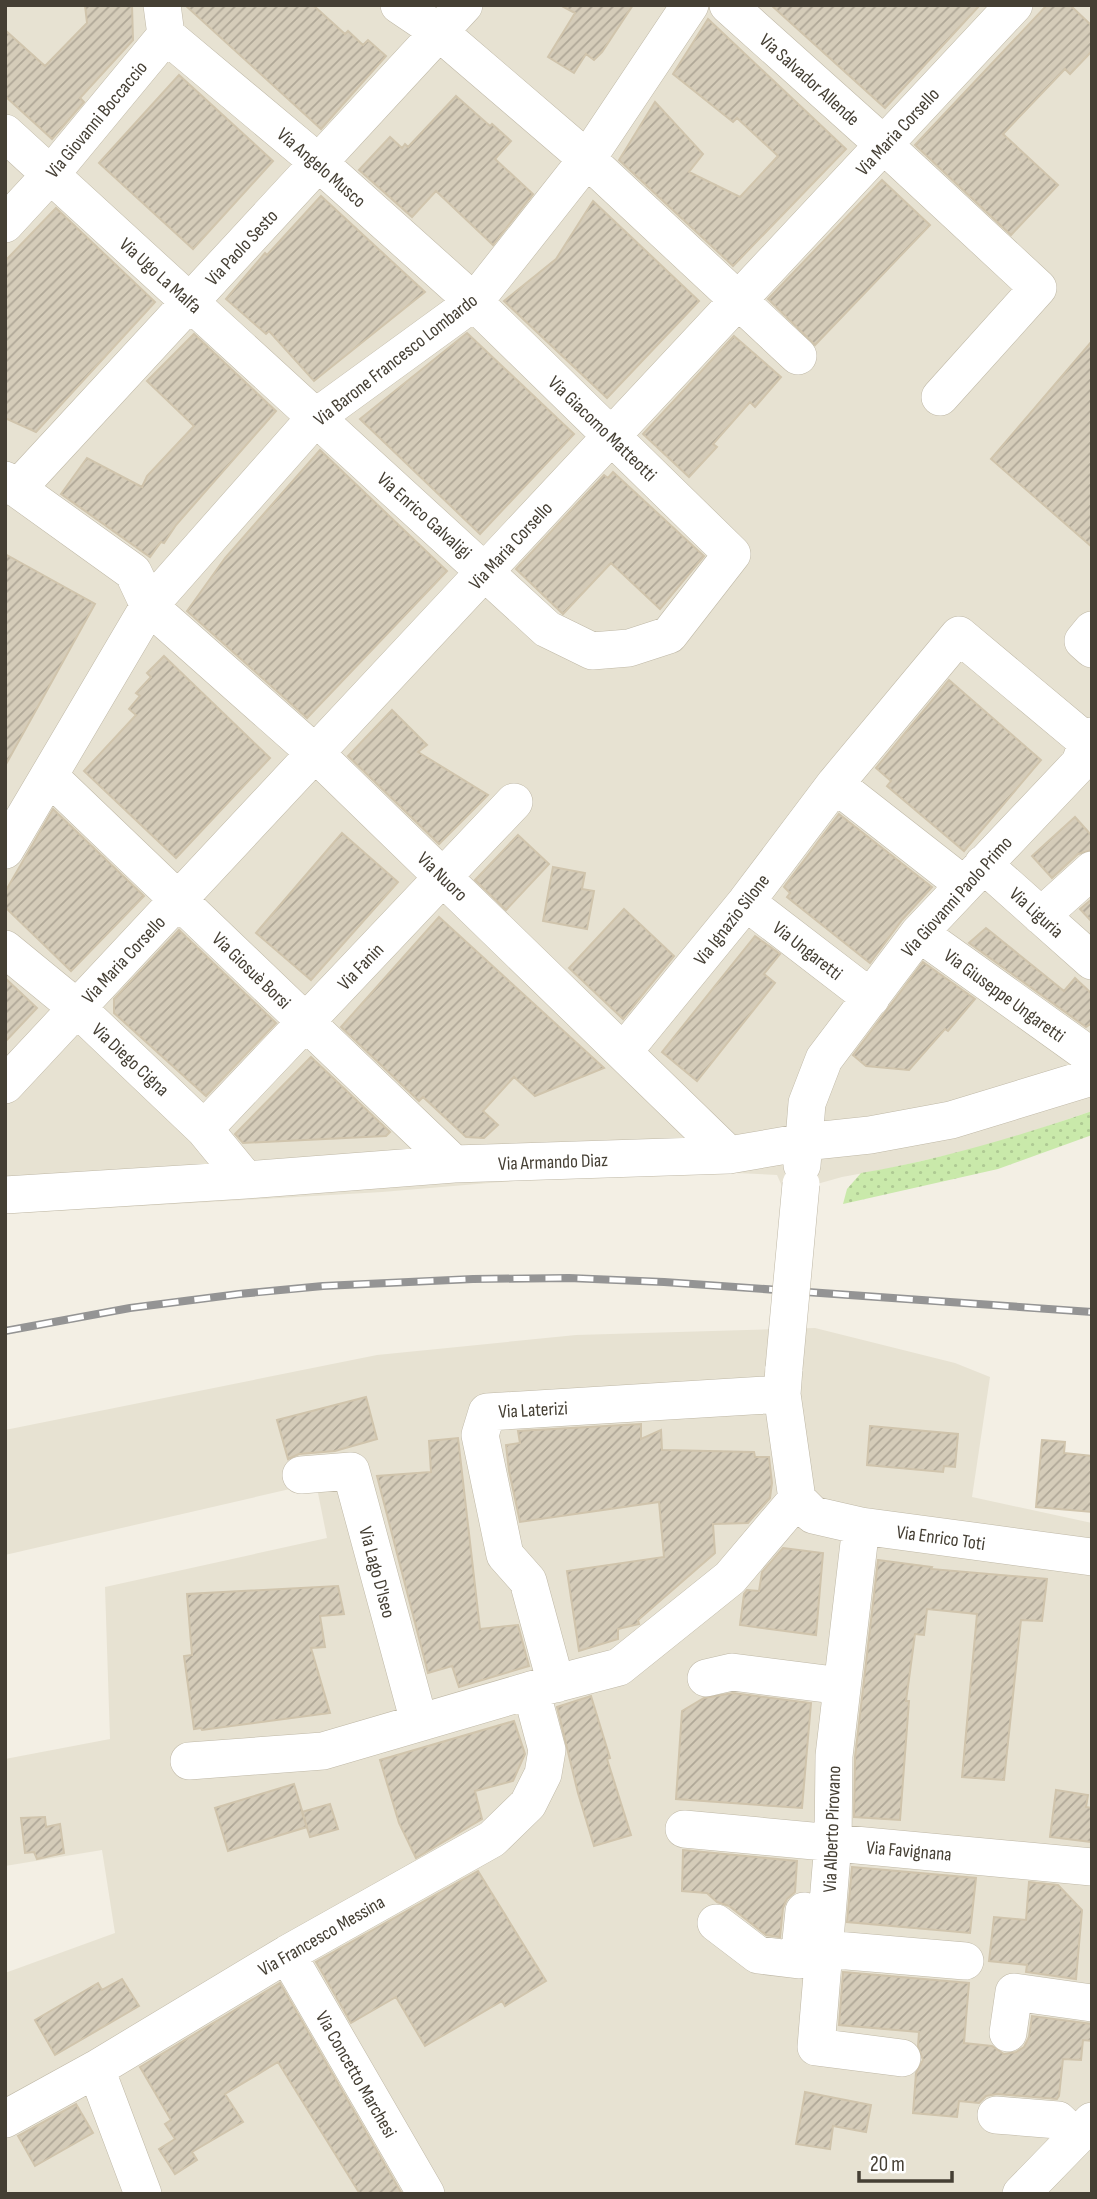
<svg xmlns="http://www.w3.org/2000/svg" width="1097" height="2199" font-family="'Sofia Sans Condensed',sans-serif">
<style>
.residential{fill:#e7e2d2}
.grass{fill:url(#grass-dots)}
.building{fill:url(#building-hatch);stroke:#d0c4ac;stroke-width:2}
.lines{fill:none;stroke-linecap:round;stroke-linejoin:round}
.minor-casing{stroke:#bfb8a6;stroke-width:38}
.minor{stroke:#fff;stroke-width:37}
.rail-casing{stroke:#949494;stroke-width:8}
.rail{stroke:#fff;stroke-width:5;stroke-dasharray:16;stroke-linecap:butt}
.minor-bridge-casing{stroke:#bfb8a6;stroke-width:38;stroke-linecap:butt}
.minor-bridge{stroke:#fff;stroke-width:37}
.labels{text-anchor:middle;stroke-width:5;stroke-linejoin:round;paint-order:stroke}
.street-label{font-size:19px;fill:#453f34;stroke:#fff}
</style>
<defs>
<pattern id="grass-dots" width="8" height="8" patternUnits="userSpaceOnUse" patternTransform="scale(1.75)"><rect width="8" height="8" fill="#c9e9aa"/><path d="M2 2h.1M6 6h.1" fill="none" stroke="#aec993" stroke-width="1.8" stroke-linecap="round"/></pattern>
<pattern id="building-hatch" width="6" height="6" patternUnits="userSpaceOnUse" patternTransform="scale(1.75)"><rect width="6" height="6" fill="#d5ccb9"/><path d="M-1 1l2-2M0 6l6-6M5 7l2-2" fill="none" stroke="#afa797"/></pattern>
</defs>
<rect width="100%" height="100%" fill="#f3efe4"/>
<path class="residential" d="M5,5H1092V1111L995,1144L891,1168L842,1177L785,1193L777,1175L736,1173L549,1178L382,1192L5,1214Z
M815,1328L955,1363L990,1377L972,1497L1092,1523V2194H5V1973L115,1933L102,1850L5,1866V1759L110,1739L105,1587L327,1538L316,1483L5,1555V1430L377,1355L576,1335Z"/>
<path class="grass" d="M1092,1111V1135L998,1169L843,1204L847,1189L861,1173C940,1160 1016,1137 1092,1111Z"/>
<path class="building" d="M85,5H132L133,40L80,98L84,102L52,139L5,96V30L45,66L87,23Z
M185,5H313L345,34L348,31L363,45L368,40L386,56L321,129Z
M560,5H633L602,52L594,60L586,54L574,73L548,57L575,13Z
M771,5H980L885,108Z
M1047,5H1070L1092,26V51L1070,74L1065,69L1003,134L1058,185L1011,235L915,145Z
M708,19L846,149L733,266L619,160L655,102L703,154L689,172L740,197L778,156L737,118L733,122L673,74Z
M179,75L273,161L193,249L99,163Z
M456,96L490,126L492,124L511,141L495,159L533,194L493,245L436,191L412,217L359,170L390,137L402,148L405,144L408,147Z
M882,180L930,225L815,345L768,299Z
M321,196L425,292L314,381L269,331L266,334L226,299L265,253L267,255Z
M593,201L699,301L607,398L504,301L556,259Z
M56,208L155,302L36,432L5,418V261Z
M467,333L574,434L480,534L360,419Z
M194,334L276,411L176,525L164,543L161,542L150,557L61,494L87,458L142,487L147,476L194,426L147,381Z
M734,336L781,377L755,407L750,402L713,444L717,447L689,477L643,434Z
M1092,341V547L991,459Z
M320,450L447,571L307,718L187,611L225,558Z
M613,472L704,556L660,609L611,563L563,614L516,569L604,475L608,478Z
M5,554L95,604L5,766Z
M164,656L270,758L176,858L84,771L136,715L129,709L140,696L136,693L151,677L147,673Z
M949,680L1041,760L964,851L887,786L891,781L876,768Z
M392,710L427,745L418,752L488,795L439,844L348,756Z
M53,809L144,896L71,971L5,907V892Z
M839,814L932,887L902,920L870,963L787,897L790,893L784,887Z
M1075,817L1092,836V850L1078,854L1052,878L1032,856Z
M342,833L398,882L311,980L256,933Z
M518,835L549,864L506,910L475,880Z
M553,867L585,873L582,889L594,891L587,929L543,921Z
M1092,899V922L1080,909Z
M624,909L674,956L623,1019L569,968Z
M439,917L604,1068L535,1096L514,1077L483,1111L498,1125L484,1138L466,1137L423,1097L419,1101L341,1027Z
M986,928L1064,991L1075,978L1092,994V1023L1086,1027L969,943Z
M179,930L276,1023L206,1096L114,1013V999Z
M755,936L780,954L764,974L775,983L697,1081L662,1052Z
M923,962L975,999L948,1031L945,1029L909,1070L866,1066L853,1055Z
M5,978L37,1008L5,1042Z
M311,1057L390,1132L386,1136L243,1143L235,1134Z
M366,1397L377,1439L335,1451L299,1454L288,1459L277,1420Z
M641,1424V1439L661,1430L662,1450L754,1452L755,1457H769L772,1483L770,1498L748,1523L713,1524L715,1553L638,1620L639,1624L618,1629V1639L579,1651L567,1571L664,1557L659,1502L520,1522L509,1471L506,1445L520,1443L518,1431Z
M870,1426L958,1434L955,1467L944,1466L943,1472L867,1465Z
M458,1438L480,1629L518,1625L529,1666L459,1687L452,1666L428,1673L377,1476L431,1472L429,1441Z
M1042,1440L1065,1442L1064,1453L1092,1456V1512L1036,1507Z
M783,1548L823,1553L816,1635L740,1625L744,1594L747,1590L759,1591L762,1572Z
M878,1560L932,1567L931,1569L1047,1579L1042,1621L1021,1620L1004,1780L962,1777L977,1614L927,1609L924,1635L915,1634L906,1701H909L900,1820L854,1817L855,1757Z
M338,1586L344,1614L320,1616L325,1647L311,1648L330,1713L202,1730L201,1728L194,1729L184,1656L192,1655L187,1594Z
M733,1693L811,1703L802,1808L676,1799L682,1711L704,1698Z
M591,1696L610,1758L607,1759L631,1835L594,1846L578,1793L557,1707Z
M514,1721L525,1754L513,1781L475,1791L482,1819L416,1858L399,1823L380,1760Z
M294,1784L307,1827L228,1851L215,1808Z
M1056,1790L1088,1795L1086,1807L1092,1808V1842L1050,1837Z
M330,1804L338,1829L310,1837L302,1812Z
M45,1817L46,1827L60,1824L64,1853L37,1859L34,1852L25,1853L21,1818Z
M683,1850L797,1861L795,1892L787,1899L783,1908L780,1937L766,1935L729,1906L717,1902L707,1893L682,1891Z
M852,1867L976,1878L970,1933L847,1922Z
M478,1871L546,1981L505,2006L502,2001L425,2046L396,1997L351,2023L316,1962Z
M1029,1882L1058,1885L1082,1910L1076,1979L1026,1972L1027,1965L989,1961L994,1917L1026,1920Z
M843,1972L969,1983L964,2043L992,2046L1004,2054L1016,2052L1024,2047L1029,2037L1032,2016L1092,2024V2041L1083,2040L1081,2060L1063,2059L1059,2096L1057,2099L997,2094L986,2096L979,2103L959,2101L957,2117L913,2113L916,2073L923,2060L918,2046L919,2032L839,2025Z
M122,1979L139,2006L55,2055L35,2020L98,1983L102,1990Z
M280,1983L402,2194H360L278,2062L225,2094L243,2122L192,2152L197,2160L175,2174L159,2149L175,2139L165,2124L171,2120L140,2067Z
M805,2092L871,2105L866,2132L833,2126L830,2149L796,2144Z
M76,2104L93,2133L35,2166L18,2136Z"/>
<g class="lines">
<g class="minor-casing">
<path id="minor" d="M399,5L439,32L587,159L798,356
M728,5L884,145L1038,288L940,397
M5,133L547,629L592,651L629,648L669,635L732,554L474,302L319,163L166,35
M5,224L51,174L166,35L162,5
M5,480L133,572L149,606L315,753L729,1155
M17,489L464,5
M1092,630L1083,641L1092,649
M49,776L454,1164
M835,784L964,885
M5,850L149,606L316,417L474,302L587,159L690,5
M983,864L1092,961
M746,902L871,998
M1041,916L1092,870
M919,933L1092,1057
M5,949L77,1008L204,1129L246,1180
M624,1051L746,902L835,784L959,635L1087,742
M5,1085L1014,5
M204,1129L514,802
M802,1165L807,1103L824,1059L919,933L1080,763L1087,742L1092,736
M5,1195L246,1180L454,1164L729,1155L804,1142L870,1135L951,1120L1092,1077
M301,1475L351,1471L419,1722
M797,1499L813,1515L861,1526L1092,1557
M861,1526L834,1756L833,1843L816,2047L902,2058
M706,1678L732,1672L842,1686
M556,1684L528,1581L505,1555L480,1435L487,1412L782,1394
M189,1761L323,1751L531,1690L619,1667L730,1578L797,1499L782,1394L784,1368
M684,1829L1092,1867
M716,1923L758,1955L799,1960L804,1911
M824,1949L965,1961
M287,1954L426,2194
M1008,2033L1014,1992L1092,2003
M96,2069L143,2194
M996,2115L1058,2120L1075,2136
M5,2119L96,2069L287,1954L492,1839L528,1804L543,1774L547,1750L531,1690
M1021,2194L1092,2121"/>
</g>
<use href="#minor" class="minor"/>
<g class="rail-casing">
<path id="rail" d="M5,1331L130,1308L239,1294L323,1286L473,1279L569,1278L664,1282L1092,1312"/>
</g>
<use href="#rail" class="rail"/>
<g class="minor-bridge-casing">
<path id="minor-bridge" d="M784,1368L801,1184"/>
</g>
<use href="#minor-bridge" class="minor-bridge"/>
</g>
<g class="labels">
<g class="street-label">
<text transform="translate(810 79) rotate(42)" y="7">Via Salvador Allende</text>
<text transform="translate(96 119) rotate(-50)" y="7">Via Giovanni Boccaccio</text>
<text transform="translate(897 131) rotate(-47)" y="7">Via Maria Corsello</text>
<text transform="translate(322 167) rotate(41)" y="7">Via Angelo Musco</text>
<text transform="translate(241 247) rotate(-47)" y="7">Via Paolo Sesto</text>
<text transform="translate(161 275) rotate(42)" y="7">Via Ugo La Malfa</text>
<text transform="translate(395 359) rotate(-38)" y="7">Via Barone Francesco Lombardo</text>
<text transform="translate(603 428) rotate(44)" y="7">Via Giacomo Matteotti</text>
<text transform="translate(425 515) rotate(42)" y="7">Via Enrico Galvaligi</text>
<text transform="translate(510 545) rotate(-47)" y="7">Via Maria Corsello</text>
<text transform="translate(443 876) rotate(44)" y="7">Via Nuoro</text>
<text transform="translate(956 896) rotate(-48)" y="7">Via Giovanni Paolo Primo</text>
<text transform="translate(1037 912) rotate(42)" y="7">Via Liguria</text>
<text transform="translate(731 919) rotate(-52)" y="7">Via Ignazio Silone</text>
<text transform="translate(808 950) rotate(38)" y="7">Via Ungaretti</text>
<text transform="translate(123 959) rotate(-47)" y="7">Via Maria Corsello</text>
<text transform="translate(360 966) rotate(-46)" y="7">Via Fanin</text>
<text transform="translate(252 970) rotate(44)" y="7">Via Giosuè Borsi</text>
<text transform="translate(1005 995) rotate(36)" y="7">Via Giuseppe Ungaretti</text>
<text transform="translate(131 1059) rotate(43)" y="7">Via Diego Cigna</text>
<text transform="translate(553 1161) rotate(-2)" y="7">Via Armando Diaz</text>
<text transform="translate(533 1409) rotate(-3)" y="7">Via Laterizi</text>
<text transform="translate(941 1537) rotate(8)" y="7">Via Enrico Toti</text>
<text transform="translate(378 1572) rotate(75)" y="7">Via Lago D'Iseo</text>
<text transform="translate(831 1829) rotate(-88)" y="7">Via Alberto Pirovano</text>
<text transform="translate(909 1850) rotate(5)" y="7">Via Favignana</text>
<text transform="translate(321 1935) rotate(-30)" y="7">Via Francesco Messina</text>
<text transform="translate(357 2074) rotate(60)" y="7">Via Concetto Marchesi</text>
</g>
</g>
<rect width="1097" height="2199" fill="none" stroke="#453f34" stroke-width="14"/>
<path d="M859 2171v10h93v-10" fill="none" stroke="#453f34" stroke-width="3.5"/>
<text x="870" y="2171" font-size="21" fill="#453f34" stroke="#ffffff" stroke-width="5" paint-order="stroke">20 m</text>
</svg>
